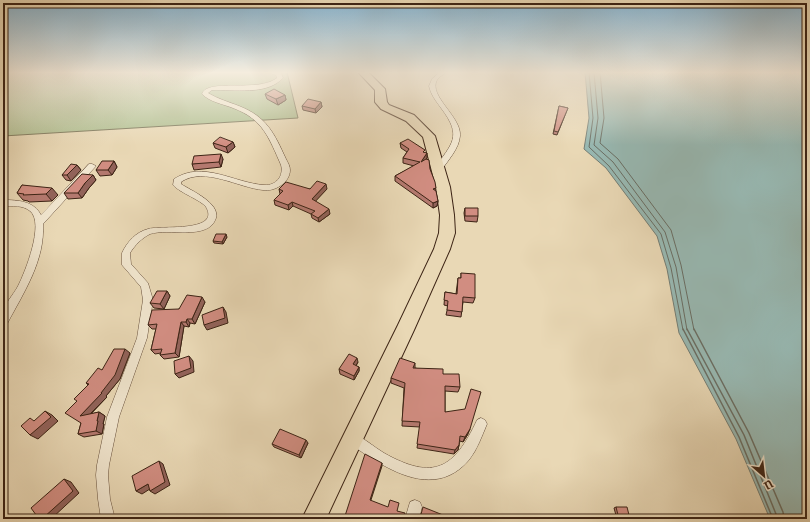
<svg xmlns="http://www.w3.org/2000/svg" width="810" height="522" font-family="'IM FELL French Canon',serif">
<style>
.green{fill:#b1c092;stroke:#777254}
.water{fill:#98b9b3;stroke:#747d74}
.lines{fill:none;stroke-linecap:round;stroke-linejoin:round}
.shore-far1{stroke:#6a6e64;stroke-width:1}
.shore{stroke:#6a6e64;stroke-width:1.5}
.street-casing{stroke:#68513d;stroke-width:1}
.highway-casing{stroke:#3d2415;stroke-width:2}
.street{fill:#f1e6cf;fill-rule:evenodd}
.highway{fill:#e9d8b5;fill-rule:evenodd}
.wall{fill:#b4796f;stroke:#3d2415}
.shaded-wall{fill:#92635a;stroke:#3d2415}
.building{fill:#d18d81;stroke:#3d2415}
</style>
<rect width="100%" height="100%" fill="#e9d8b5"/>
<filter id="stains"><feTurbulence type="fractalNoise" baseFrequency=".005" numOctaves="4"/><feColorMatrix values="0 0 0 0 .2 0 0 0 0 .09 0 0 0 0 .02 0 0 0 .5 -.17"/></filter>
<radialGradient id="worn" r=".72"><stop offset=".6" stop-color="#630" stop-opacity="0"/><stop offset="1" stop-color="#630" stop-opacity=".3"/></radialGradient>
<path class="green" d="M3,72H287L298,118L3,136Z"/>
<path class="water" d="M585,72H807V519H770L736,439L679,333L667,269L657,236L606,168L584,149L589,118Z"/>
<g class="lines">
<path class="shore-far1" d="M589,72L593,118L589,147L609,166L661,234L671,268L683,330
M594,72L598,118L594,145L613,162L665,232L676,267L687,330
M600,72L604,118L600,143L618,159L671,230L681,265L694,330"/>
<path class="shore" d="M683,329L739,437L773,519
M687,329L744,435L778,519
M694,329L749,433L783,512L784,519"/>
<g class="street-casing">
<path id="street" d="M266,72L281,73L283,78C266,96 234,89 212,90L208,93C218,99 229,102 239,106C267,117 274,133 286,159C288,163 290,166 290,170C290,183 274,192 263,190C239,188 204,166 181,182V184C192,191 220,203 216,218C209,241 168,228 150,234C142,238 135,245 130,253L131,264L148,283L153,300L147,338L119,417L109,465L108,475L110,499L115,519H101L98,499L96,475L97,465L107,417L137,338L143,300L141,287L122,265V253C127,242 136,232 148,229C160,225 221,233 206,207C201,200 180,193 173,185L174,179C203,160 234,183 264,185C276,186 284,176 281,165C269,138 263,119 233,108C223,104 210,102 202,94C207,78 258,93 277,78L276,75Z
M440,72H446C443,75 439,77 437,80C428,96 462,117 460,136C459,149 448,160 441,171H438L434,169C452,143 463,137 441,108C436,101 431,95 429,86L432,79Z
M89,164H92L96,166L43,224C45,261 24,292 7,324L3,325C3,321 2,317 3,313C4,304 14,294 18,286C25,272 45,223 30,211C23,205 12,206 3,206V200C18,200 34,201 41,215Z
M481,418L485,420L487,424C482,436 477,450 469,460C433,502 383,467 349,443L347,439L349,435L353,433C364,438 374,447 384,453C434,481 454,469 477,420Z
M415,500L420,502L422,507L419,519H405L410,502Z"/>
</g>
<g class="highway-casing">
<path id="highway" d="M358,72H368L385,89L387,102L389,105L414,115L435,136L450,187L454,215L455,233L450,249L414,330L326,519H302L398,325L434,249L439,233L440,215L436,187L423,137L406,121L381,109L375,102V90Z"/>
</g>
<use href="#street" class="street"/>
<use href="#highway" class="highway"/>
</g>
<path class="wall" d="M265,94L285,95L286,100L278,105L267,99Z
M321,102L322,107L316,113L303,110L302,106Z
M559,106L568,108L557,135L553,134Z
M233,142L235,147L228,153L215,148L213,143Z
M400,143L425,153L427,158L426,159L430,169L438,201L437,206L433,208L395,181V176L414,166L403,163V158L407,152L401,148Z
M223,159L221,167L194,170L192,164Z
M114,161L117,167L112,175L100,176L96,170Z
M77,165L81,170L71,181L66,180L62,175Z
M93,175L96,180L89,188L82,198L68,199L64,193Z
M22,185L58,195L52,201L29,202L28,201L23,200L17,193Z
M279,189H327L315,201L330,214L319,222L312,218L311,214L293,206L289,210L275,205L274,200L280,194Z
M465,208L478,216L477,222L465,221L464,213Z
M227,237L223,244L214,243L213,241Z
M461,273L475,298L473,303L463,302L461,317L446,315L448,306L444,305L445,292L456,294L458,278H461Z
M167,291L170,296L164,309L154,308L150,303Z
M205,302L195,324L190,323L189,327L184,326L179,357L164,359L160,355L161,353L155,354L151,350L156,329H152L148,325L179,309Z
M130,353L120,379L106,396L107,397L91,414L99,412L105,416L103,424H104L102,434L84,437L78,434L81,423L77,401L88,385L86,383L102,370Z
M358,362L356,366L359,367V371L354,380L340,374L339,369Z
M415,363V368L443,374L460,387L458,392L445,391V412L468,434L463,442L460,441L459,445L458,450L454,454L417,448L420,427L402,426L404,388L391,383V378Z
M308,443L301,458L274,447L272,444Z
M616,507L630,519H617L614,508Z"/>
<path class="shaded-wall" d="M285,95L286,100L278,105L276,99Z
M321,102L322,107L316,113L315,109Z
M233,142L235,147L228,153L226,147Z
M427,153V158L421,167V162Z
M221,154L223,159L221,167L219,162Z
M114,161L117,167L112,175L108,170Z
M77,165L81,170L71,181L67,175Z
M93,175L96,180L89,188L82,198L78,193L85,183Z
M3,183L6,186V195H3Z
M326,184L327,189L313,204L312,199Z
M52,188L58,195L52,201L46,194Z
M438,201L437,206L433,208V203Z
M292,202L293,206L289,210L288,205Z
M329,209L330,214L319,222L318,218Z
M226,234L227,237L223,244L222,242Z
M3,259L7,263L3,266Z
M167,291L170,296L164,309L160,304Z
M202,297L205,302L195,324L192,319Z
M223,307L226,312L228,323L207,330L204,325Z
M187,319L190,323L189,327L186,322Z
M181,322L184,326L179,357L175,353Z
M125,349L130,353L120,379L106,396L107,397L85,419L80,416L101,393Z
M189,356L193,361L194,372L179,378L175,374Z
M357,358L358,362L354,369L353,364Z
M359,367V371L354,380V376Z
M45,411L52,415L58,421L38,439L30,435Z
M99,412L105,416L103,424H104L102,434L96,431L97,421Z
M470,429L468,434L463,442L465,437Z
M306,440L308,443L301,458L299,455Z
M459,445L458,450L454,454L455,450Z
M159,461L163,464L170,485L155,494L150,491Z
M382,463V466L370,503V500Z
M64,479L71,482L79,493L51,519H45L43,518Z
M148,484L153,487L142,494L136,491Z
M12,515L18,517L17,515L26,517V519H18L13,518Z"/>
<path class="building" d="M274,89L285,95L276,99L265,94Z
M308,99L321,102L315,109L302,106Z
M559,106L568,108L558,132L554,131Z
M220,137L233,142L226,147L213,143Z
M408,139L425,150L423,152L427,153L421,162L426,159L429,160L430,169L435,182L436,188L433,189L436,191L438,201L433,203L395,176L420,162L403,158L409,149L400,143Z
M221,154L219,162L192,164L194,156Z
M102,161H114L108,170H96Z
M71,164L77,165L67,175H62Z
M82,174L93,175L85,183L78,193H64Z
M317,181L326,184L312,199L329,209L318,218L311,214L315,211L292,202L288,205L274,200L283,191L279,189L286,182L310,189Z
M22,185L52,188L46,194L23,195L24,194L17,193Z
M465,208H478V216H465Z
M216,234H226L222,242L213,241Z
M461,273L475,274V298L463,297L462,312L447,310L448,301L444,300L445,292L457,294L458,278H461Z
M157,291H167L160,304L150,303Z
M187,295L202,297L192,319H187L186,322H181L175,353L160,355L162,349L151,350L157,324L148,325L152,310L179,309Z
M223,307L225,318L204,325L202,315Z
M114,349H125L115,375L101,393H102L80,416L99,412L97,421H98L96,431L78,434L81,423L65,413L77,401L74,399L89,384L86,383L98,368L102,370Z
M349,354L357,358L353,364L359,367L354,376L339,369Z
M189,356L191,368L175,374L174,361Z
M400,358L415,363L413,368L443,369V374H459L460,387L445,386V412L465,409L471,389L481,392L470,429L465,437L460,436L459,445L455,450L417,444L420,422L402,421L405,383L391,378Z
M45,411L51,417L30,435L21,426L30,418L34,421Z
M280,429L306,440L299,455L272,444Z
M365,454L382,463L370,500L388,507L390,500L399,503L397,511L405,513L403,519H344Z
M159,461L165,482L150,491L148,484L136,491L132,476Z
M64,479L73,491L43,518L45,519H39L31,508Z
M423,507L443,515L442,519H422L420,518Z
M616,507H627L630,519H619Z
M12,515L13,518L17,515L19,519H7Z"/>
<linearGradient id="sky" x2="0" y2="1"><stop stop-color="#88b6d3"/><stop offset="0.5" stop-color="#f5edde"/><stop offset="1" stop-color="#f5edde" stop-opacity="0"/></linearGradient>
<rect width="810" height="145" fill="url(#sky)"/>
<rect width="810" height="522" fill="none" stroke="#e9d8b5" stroke-width="16"/>
<rect x="4" y="4" width="802" height="514" fill="none" stroke="#3d2415" stroke-width="2"/>
<rect x="8" y="8" width="794" height="506" fill="none" stroke="#3d2415"/>
<g transform="translate(764 476) rotate(152)" stroke="#f1e6cf" stroke-width="3" paint-order="stroke">
<path d="M0-3L7 15L0 10L-7 15Z" fill="#3d2415"/>
<text y="-6" font-size="11" font-weight="bold" text-anchor="middle" fill="#3d2415">U</text>
</g>
<rect width="100%" height="100%" filter="url(#stains)"/>
<rect width="100%" height="100%" fill="url(#worn)"/>
</svg>
